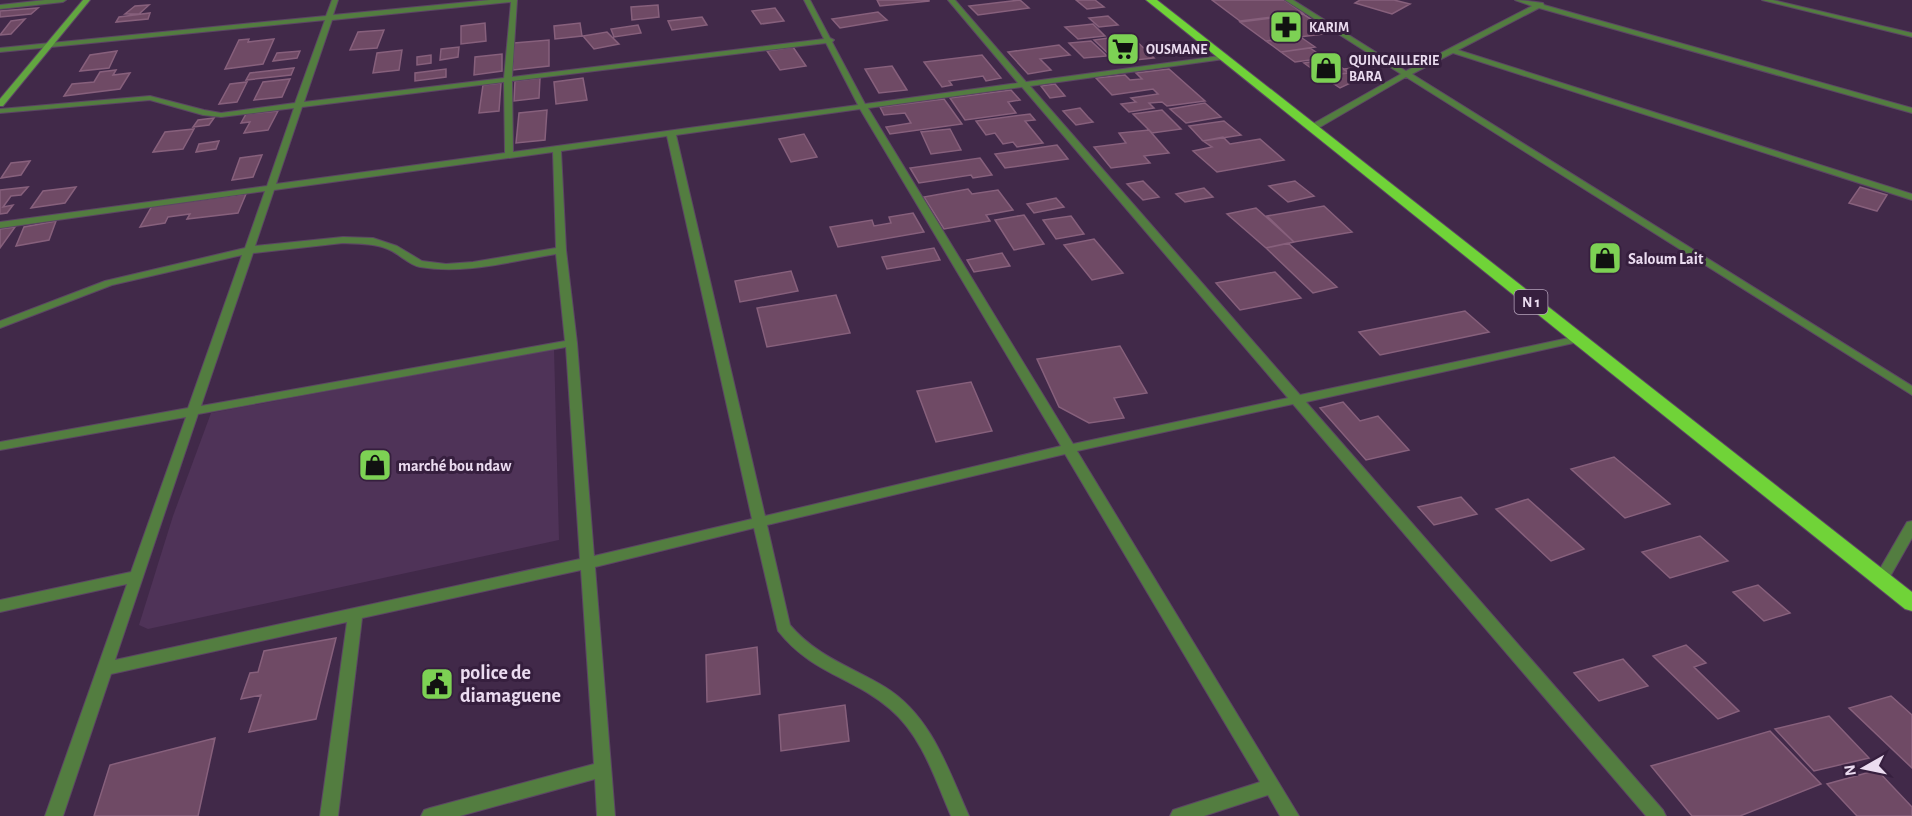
<svg xmlns="http://www.w3.org/2000/svg" width="1912" height="816" font-family="'Alegreya Sans',sans-serif">
<style>
.built{fill:#4f3358}
.building{fill:#6f4a65;stroke:#87607c;stroke-width:1.5}
.lines{fill:none;stroke-linecap:round;stroke-linejoin:round}
.minor-casing{stroke:#5c4664;stroke-width:2}
.secondary-casing{stroke:#5c4664;stroke-width:2}
.trunk-casing{stroke:#5c4664;stroke-width:2}
.minor{fill:#537d40;fill-rule:evenodd}
.secondary{fill:#62a640;fill-rule:evenodd}
.trunk{fill:#70d338;fill-rule:evenodd}
.labels{text-anchor:middle;stroke-width:6;stroke-linejoin:round;paint-order:stroke}
.far-poi-label{font-size:14px;font-weight:bold;fill:#ebdcf0;stroke:#361f3e;text-anchor:start}
.shield{fill:#361f3e;stroke:#b5a3bb;stroke-width:1.5}
.shield-label{font-size:15px;font-weight:bold;fill:#ebdcf0}
.poi-label{font-size:16px;font-weight:bold;fill:#ebdcf0;stroke:#361f3e;text-anchor:start}
.near-poi-label{font-size:20px;font-weight:bold;fill:#ebdcf0;stroke:#361f3e;text-anchor:start}
</style>
<rect width="100%" height="100%" fill="#412949"/>
<path class="built" d="M554,349L559,540L148,629L139,625L173,516L211,413Z"/>
<path class="building" d="M877,0H929V1L880,6Z
M1020,0L1029,8L978,15L969,6Z
M1076,0H1095L1104,7L1087,9Z
M1212,0H1284L1303,13L1240,21Z
M1360,0H1394L1410,4L1392,14L1355,3Z
M149,5L139,14H125L135,6Z
M658,5L659,17L632,20L631,7Z
M38,8L31,14L0,17V11Z
M775,8L784,21L761,24L752,11Z
M878,12L887,20L840,28L832,19Z
M150,13L148,19L116,22L119,17Z
M1303,14L1332,33L1266,41L1240,22Z
M1108,16L1118,25L1099,27L1089,18Z
M702,17L707,25L672,30L668,21Z
M25,19L11,34L0,35L11,21Z
M485,23L486,41L461,44V26Z
M580,23L582,36L555,39L554,26Z
M1093,24L1105,36L1078,39L1065,27Z
M638,25L641,33L614,37L611,29Z
M384,30L377,48L350,50L358,32Z
M607,32L619,44L594,49L583,36Z
M1130,35L1154,58L1117,62L1094,40Z
M1302,38L1315,47L1281,52L1266,41Z
M249,39L248,42L274,39L263,64L225,69L239,40Z
M549,40V66L513,70L514,43Z
M1091,41L1107,56L1084,58L1069,43Z
M1059,45L1070,55L1040,59L1051,70L1028,74L1008,52Z
M459,47L458,57L440,60L441,49Z
M793,47L806,66L780,70L767,51Z
M1310,48L1325,58L1295,62L1281,52Z
M402,50L399,70L373,73L377,53Z
M117,51L109,68L80,71L90,55Z
M300,51L297,58L273,61L277,53Z
M502,54V71L474,75L475,57Z
M431,55V63L417,65V57Z
M982,55L1001,78L986,81L983,76L949,81L952,85L942,87L924,62Z
M1330,59L1349,73L1322,76L1304,63Z
M892,66L907,90L879,93L865,69Z
M294,68L291,75L246,80L250,73Z
M1354,68L1363,77L1340,88L1322,76L1349,73L1343,69Z
M446,69V77L415,81V73Z
M1169,69L1205,101L1167,106L1162,102L1149,103L1154,108L1129,112L1121,104L1136,102L1131,98L1158,94L1153,89L1112,95L1096,78L1125,75L1130,80L1142,79L1136,73Z
M116,70L113,75L130,73L120,89L64,96L72,84L94,82L100,72Z
M540,78L539,98L514,101L515,81Z
M583,78L587,100L556,104L554,82Z
M290,79L282,97L254,100L263,82Z
M247,82L237,102L219,104L230,84Z
M501,83L499,111L479,113L483,85Z
M1055,84L1065,96L1050,98L1041,86Z
M1011,90L1020,100L1008,102L1016,113L965,120L950,98Z
M944,99L962,124L890,134L886,127L911,123L905,113L884,115L880,107Z
M1205,103L1221,117L1186,123L1170,109Z
M1080,108L1088,117L1093,122L1076,125L1063,111Z
M547,110L545,140L516,143L519,113Z
M1162,110L1181,129L1152,133L1133,114Z
M278,111L268,130L244,133L250,122L241,123L246,114Z
M1030,114L1035,120L1025,121L1043,143L1017,147L1013,142L1003,144L995,133L986,135L976,121Z
M214,118L209,125L193,127L198,120Z
M1224,121L1241,135L1203,141L1189,126Z
M194,129L183,149L153,152L165,132Z
M950,129L961,150L931,154L921,132Z
M1149,130L1169,153L1144,156L1150,163L1111,168L1094,147L1126,143L1119,133Z
M804,134L817,157L791,162L779,139Z
M1223,137L1230,144L1260,139L1284,160L1217,172L1193,151L1212,147L1203,141Z
M219,141L216,149L196,152L199,144Z
M1057,145L1068,159L1005,168L995,154Z
M262,155L253,177L232,180L240,158Z
M980,158L992,175L973,178L971,175L919,183L910,168Z
M30,161L21,175L1,178L11,163Z
M1143,181L1159,197L1143,200L1127,184Z
M1295,181L1314,196L1288,202L1269,186Z
M28,187L21,195L11,196L3,207L13,205L7,213L0,214V190Z
M76,187L65,203L31,208L43,191Z
M1860,187L1887,195L1877,211L1849,203Z
M1204,188L1213,197L1185,202L1176,194Z
M968,189L972,194L998,190L1013,210L986,215L990,221L944,229L924,197Z
M246,194L238,213L187,219L190,214L168,217L165,223L140,227L152,206Z
M1056,198L1064,207L1034,213L1027,204Z
M1324,206L1352,232L1294,242L1267,216Z
M1256,208L1294,242L1266,248L1227,214Z
M913,213L924,232L838,247L830,227L872,220L874,226L891,223L889,217Z
M1024,215L1044,244L1014,250L995,220Z
M1071,216L1084,234L1056,239L1043,220Z
M56,221L49,240L16,246L24,227Z
M15,227L0,248V229Z
M1094,239L1123,273L1092,280L1064,245Z
M1288,243L1337,287L1313,293L1266,248Z
M934,248L940,260L887,269L882,257Z
M1002,253L1010,266L974,272L967,260Z
M791,271L798,291L740,302L735,281Z
M1275,272L1301,298L1240,310L1216,283Z
M836,295L850,333L767,347L757,308Z
M1465,311L1489,332L1380,355L1359,332Z
M1120,346L1147,393L1114,398L1124,418L1089,423L1059,407L1037,359Z
M971,382L992,431L936,442L917,391Z
M1343,402L1360,421L1378,416L1409,450L1366,460L1320,408Z
M1614,457L1670,504L1625,518L1571,469Z
M1461,497L1477,514L1434,525L1418,507Z
M1528,499L1584,549L1551,561L1496,509Z
M1700,536L1728,561L1670,578L1642,552Z
M1758,585L1790,613L1764,621L1733,592Z
M336,638L316,719L249,732L261,695L241,699L250,673L258,672L264,651Z
M1686,645L1706,663L1694,667L1739,711L1718,719L1653,656Z
M757,647L760,694L707,702L706,655Z
M1623,659L1648,686L1599,701L1574,673Z
M1891,696L1912,715V768L1849,708Z
M845,705L849,741L781,751L779,715Z
M1829,716L1869,758L1814,771L1775,729Z
M1770,731L1821,784L1740,816H1692L1651,766Z
M215,738L198,816H94L110,765Z
M1877,770L1912,807V816H1857L1827,784Z"/>
<g class="lines">
<g class="minor-casing">
<path id="minor" d="M45,0H66L63,2L0,9V5Z
M332,0H338L333,15L490,0H517L512,77L824,39L804,0H810L830,38L834,40L832,42L865,104L1018,83L948,0H955L1026,82L1227,55L1228,57L1224,59L1030,86L1300,395L1578,336L1582,337L1584,339L1582,341L1578,342L1306,402L1663,810L1666,816H1646L1293,404L1077,451L1299,816H1280L1268,795L1204,816H1170L1173,810L1179,808L1260,782L1065,454L767,525L790,625C816,656 852,667 885,687C931,715 948,769 969,816H951C935,779 922,736 890,709C853,677 812,674 778,631L754,528L595,567L615,816H597L595,779L460,816H421L424,810L430,808L594,764L581,570L362,618L338,816H320L347,622L111,674L63,816H45L127,584L0,612V600L131,572L186,417L0,450V442L188,408L242,255L112,285L0,328V321L105,281L245,248L265,191L0,228V222L267,186L294,108L221,117L203,115L150,100L0,113V109L150,96L204,110L221,113L295,103L325,20L0,52V48L326,16ZM511,2L504,78L304,102L332,20ZM826,43L858,105L513,152L512,81ZM504,82L505,153L276,184L302,107ZM1022,87L1288,398L1073,444L868,108ZM860,109L1061,446L765,516L676,135ZM667,136L752,519L594,556L577,343L566,250L561,151ZM553,152L556,248L473,262L446,264L422,261L397,246L373,238L343,237L255,246L274,190ZM343,243C360,244 377,243 392,251C401,256 410,265 420,267C465,275 512,261 556,254L565,341L201,406L253,253ZM566,347L580,559L115,660L198,414Z
M1285,0H1293L1406,71L1532,6L1515,0C1525,0 1534,2 1543,3L1544,5L1912,108V113L1539,8L1458,50L1912,194V200L1453,53L1412,74L1912,386V395L1406,77L1315,130H1309V126L1401,74Z
M1762,0H1773L1912,33V37Z
M1912,521V538L1887,582L1882,584L1877,582L1875,578L1877,574L1907,522Z"/>
</g>
<g class="secondary-casing">
<path id="secondary" d="M83,0H90L3,106H0V99Z"/>
</g>
<g class="trunk-casing">
<path id="trunk" d="M1146,0H1157L1912,592V611L1905,609Z"/>
</g>
<use href="#minor" class="minor"/>
<use href="#secondary" class="secondary"/>
<use href="#trunk" class="trunk"/>
</g>
<defs>
<g id="pharmacy-square" transform="scale(1.725)"><rect x="-9" y="-9" width="18" height="18" rx="4" fill="#7dd154" stroke="#361f3e"/><path d="M-2-6h4v4h4v4h-4v4h-4v-4h-4v-4h4Z" fill="#111"/></g>
<g id="supermarket-square" transform="scale(1.725)"><rect x="-9" y="-9" width="18" height="18" rx="4" fill="#7dd154" stroke="#361f3e"/><path d="M-6-5.5h2.5l.6 2H6L4.5 2H-2.5L-4.4-4H-6ZM-1.5 3.2a1.3 1.3 0 1 0 .1 0ZM3 3.2a1.3 1.3 0 1 0 .1 0Z" fill="#111"/></g>
<g id="shop-square" transform="scale(1.725)"><rect x="-9" y="-9" width="18" height="18" rx="4" fill="#7dd154" stroke="#361f3e"/><path d="M-5-2.5h2.3a2.7 3.5 0 0 1 5.4 0H5L5.5 6h-11ZM-1.5-2.5h3a1.5 2.3 0 0 0-3 0Z" fill="#111"/></g>
<g id="civic-square" transform="scale(1.725)"><rect x="-9" y="-9" width="18" height="18" rx="4" fill="#7dd154" stroke="#361f3e"/><path d="M-.6-6.5H3V-4.5H.6V-3L4-1V1h2V6H-6V1h2V-1L-.6-3ZM-1.2 2.5V6h2.4V2.5Z" fill="#111"/></g>
</defs>
<g fill-rule="evenodd">
<use href="#pharmacy-square" x="1286" y="27"/>
<use href="#supermarket-square" x="1123" y="49"/>
<use href="#shop-square" x="1326" y="68"/>
<use href="#shop-square" x="1605" y="258"/>
<use href="#shop-square" x="375" y="465"/>
<use href="#civic-square" x="437" y="684"/>
</g>
<g class="labels">
<g class="far-poi-label">
<text x="1309" y="32">KARIM</text>
<text x="1146" y="54">OUSMANE</text>
<text x="1349" y="65">QUINCAILLERIE<tspan x="1349" dy="16">BARA</tspan></text>
</g>
<rect class="shield" x="1514.5" y="290" width="33" height="24" rx="4.5"/>
<g class="shield-label">
<text x="1531" y="307">N 1</text>
</g>
<g class="poi-label">
<text x="1628" y="264">Saloum Lait</text>
<text x="398" y="471">marché bou ndaw</text>
</g>
<g class="near-poi-label">
<text x="460" y="679">police de<tspan x="460" dy="23">diamaguene</tspan></text>
</g>
</g>
<g transform="translate(1864 768) rotate(261)" stroke="#361f3e" stroke-width="4.5" paint-order="stroke">
<path d="M0-4.5L10 22L0 15L-10 22Z" fill="#ebdcf0"/>
<text y="-9" font-size="16" font-weight="bold" text-anchor="middle" fill="#ebdcf0">N</text>
</g>
</svg>
